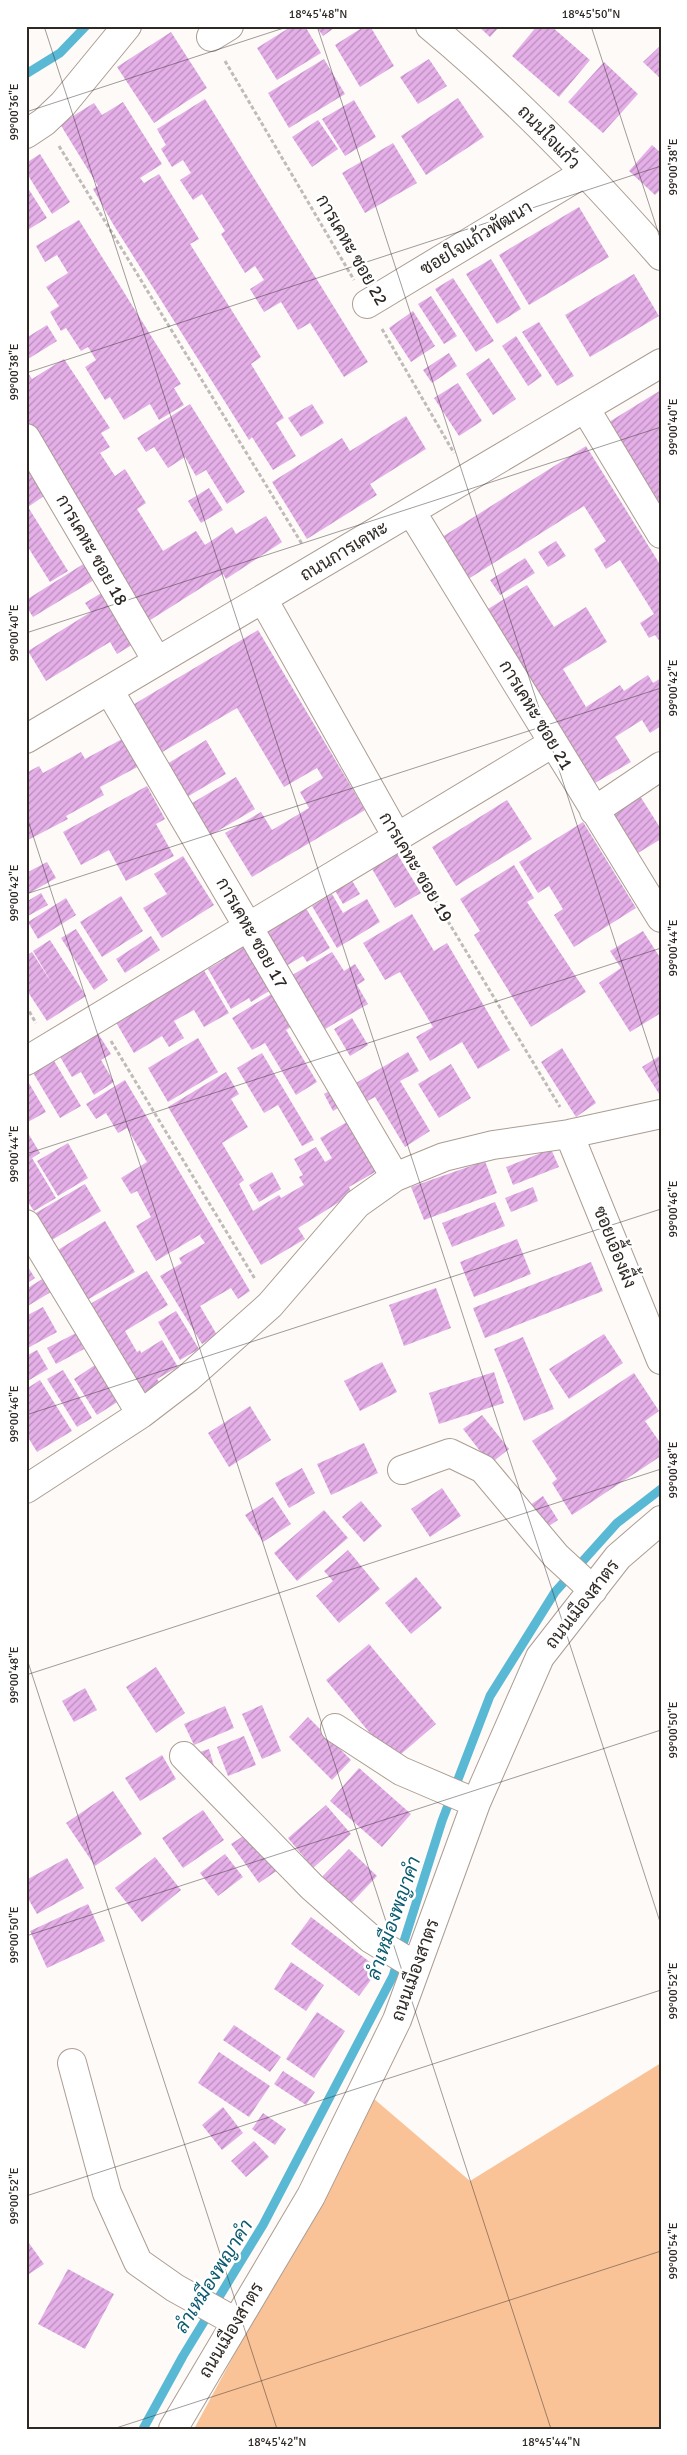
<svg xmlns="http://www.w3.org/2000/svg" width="687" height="2455" font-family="Signika,Sarabun,sans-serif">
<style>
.green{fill:#fac397}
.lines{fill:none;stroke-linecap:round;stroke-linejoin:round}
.stream{stroke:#59b8d4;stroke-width:9}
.building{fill:url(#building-hatch)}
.minor-casing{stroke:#ab9d93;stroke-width:30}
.path{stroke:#bfbbb8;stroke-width:3;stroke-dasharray:4 2.5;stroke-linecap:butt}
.minor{stroke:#fff;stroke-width:28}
.ticks{fill:none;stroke:#2f2925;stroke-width:1;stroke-opacity:0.45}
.labels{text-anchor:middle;stroke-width:5;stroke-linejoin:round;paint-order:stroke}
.street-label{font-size:18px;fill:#2f2925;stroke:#fff}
.water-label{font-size:19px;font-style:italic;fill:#0a5b6f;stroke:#fff}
.neatline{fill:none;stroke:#2f2925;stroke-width:2}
.ticks-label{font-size:12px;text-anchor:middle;fill:#2f2925}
</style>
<defs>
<pattern id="building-hatch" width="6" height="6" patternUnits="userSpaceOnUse" patternTransform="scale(1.25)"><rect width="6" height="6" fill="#e5afe8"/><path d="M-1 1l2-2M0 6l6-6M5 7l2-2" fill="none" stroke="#ba8ebc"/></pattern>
</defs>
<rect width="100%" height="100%" fill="#fdfaf8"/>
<path class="green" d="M661,2063V2429H194L373,2098L470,2181Z"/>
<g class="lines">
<path class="stream" d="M26,74L60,53L86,26
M143,2429L183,2356L263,2225L393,1976L442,1821L490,1696L555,1592L617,1523L661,1489"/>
</g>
<path class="building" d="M292,26H305L321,53L277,80L257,48Z
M316,26H337L323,36Z
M365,26H370L394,66L360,87L335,45Z
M478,26H500L490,37Z
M537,26H551L590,60L559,97L512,56Z
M171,32L207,88L154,123L117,67Z
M661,45V79L643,62Z
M324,59L345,94L289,128L268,93Z
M429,59L447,86L418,104L400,77Z
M604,62L638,94L603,133L568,102Z
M458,98L484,137L426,175L401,136Z
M205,99L368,362L344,377L310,323L298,330L281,302L264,312L250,289L264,280L255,266L245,273L221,234L225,231L202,194L193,200L180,180L191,173L183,160L172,167L161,149L166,145L157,129Z
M354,100L376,137L345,156L322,119Z
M123,102L162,164L140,178L144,183L159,174L199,239L190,244L261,357L251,364L284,418L276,423L296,456L273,470L252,437L249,440L113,224L93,189L98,186L60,124L94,103L102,115Z
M318,120L338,149L312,167L292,137Z
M393,143L417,183L365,213L342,173Z
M652,145L661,153V189L655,195L629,171Z
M40,154L70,202L52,214L26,172V163Z
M26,185L47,218L26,231Z
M579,207L609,257L529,305L499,255Z
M79,220L181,384L174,388L184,405L159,420L150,404L124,420L110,397L105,400L85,367L96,360L88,347L81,351L66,328L61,331L50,312L59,306L46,287L68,273L57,255L45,262L36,246Z
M491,259L521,309L497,324L466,274Z
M634,274L659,316L590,357L565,315Z
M453,278L494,341L476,352L435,289Z
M431,296L457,336L444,344L418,304Z
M413,311L435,346L411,362L389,328Z
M539,322L574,376L557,386L522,332Z
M47,325L57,341L28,359L26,338Z
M516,336L542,376L528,386L502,346Z
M449,353L457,366L432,383L423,370Z
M489,358L516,399L493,415L466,374Z
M64,359L110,428L101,433L110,447L100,453L115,476L125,469L146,503L137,509L163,551L196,531L205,545L232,527L236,534L266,516L282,542L226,579L223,574L144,624L111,571L117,566L26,420V370L32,379Z
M458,383L482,421L459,436L434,398Z
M661,390V505L609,422Z
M190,404L245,492L227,504L206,470L196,476L185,457L168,468L154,447L146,452L137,438Z
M312,404L324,423L301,437L288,418Z
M406,416L426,449L370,484L377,495L307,539L272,482L342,438L350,451Z
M586,446L661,566V643L655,635L649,638L640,623L654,614L620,560L606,569L594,549L606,541L584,506L465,581L439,539Z
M26,467L44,496L28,507L68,571L50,582L26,544Z
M209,488L223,510L201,523L188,501Z
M556,541L566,556L548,567L538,552Z
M525,558L535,573L500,595L490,580Z
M85,563L94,580L33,617L26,606V600Z
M527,585L554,627L586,607L607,642L563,669L586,707L620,685L624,691L648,675L653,683L661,678V726L650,733L642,720L615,737L631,762L588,787L483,612Z
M103,592L135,643L117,654L110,642L46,681L28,651L91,612L85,603Z
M258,630L365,810L252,877L225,833L261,812L272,830L309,808L300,792L323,778L317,768L284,787L237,708L159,754L131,706Z
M126,737L141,765L100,787L104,795L66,816L68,819L26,841V773L39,766L43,773L81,752L85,759Z
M206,740L226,774L187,797L167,764Z
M236,777L255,809L206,838L187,806Z
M147,786L165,819L156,824L174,856L126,881L109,850L81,865L63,832Z
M640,796L661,829V839L633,856L608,816Z
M507,800L532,839L456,886L432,847Z
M583,822L636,908L574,947L554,915L563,909L549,886L538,893L519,862Z
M393,847L421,893L395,908L368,862Z
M183,856L214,905L162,938L143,908L167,894L154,874Z
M47,862L56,878L26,895V873Z
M514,865L534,898L527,902L586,992L531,1027L474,935L480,931L460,899Z
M347,872L360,894L343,904L330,882Z
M41,893L48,905L26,917V902Z
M332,894L343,913L367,899L380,922L337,948L312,906Z
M121,896L143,931L102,957L80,922Z
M66,898L76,915L38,939L28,922Z
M301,900L330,948L307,962L303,956L281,969L260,934Z
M412,914L434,951L447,943L510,1050L478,1069L462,1042L430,1061L416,1037L433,1027L400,972L385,980L363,943Z
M76,929L108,980L94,990L61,938Z
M643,931L661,959V1013L630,1032L599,983L621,968L610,951Z
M151,936L160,950L125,973L116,959Z
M245,938L274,988L251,1002L249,998L231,1009L208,969L225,959L222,953Z
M50,940L86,996L47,1021L26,989V956L32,952L53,985L33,951Z
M332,952L344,971L355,964L365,980L357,985L368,1004L320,1032L287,978Z
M199,962L229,1013L204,1027L194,1010L174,1021L184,1038L169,1047L162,1036L134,1053L111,1014Z
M273,993L292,1026L286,1030L317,1082L296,1095L265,1043L252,1050L232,1018Z
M352,1018L368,1045L350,1056L334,1029Z
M94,1027L111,1054L101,1060L114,1082L94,1095L81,1072L72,1077L56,1050Z
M198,1038L218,1072L168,1102L148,1068Z
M562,1048L596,1103L576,1117L541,1062Z
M408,1052L419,1071L400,1081L430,1131L405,1147L375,1097L362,1104L351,1086Z
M262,1053L314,1140L302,1146L278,1105L264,1113L237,1068Z
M50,1054L81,1106L60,1118L29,1066Z
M661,1055V1097L642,1067Z
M451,1064L471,1098L439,1118L418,1084Z
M226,1072L239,1094L231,1099L248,1127L222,1143L244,1180L239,1184L253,1211L279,1195L281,1198L304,1185L299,1177L303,1175L294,1159L316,1147L325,1162L332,1158L320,1138L352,1119L382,1168L349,1187L352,1194L298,1228L305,1239L261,1265L168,1107Z
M26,1078L46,1112L26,1123Z
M125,1080L250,1291L238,1299L231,1288L200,1306L217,1335L202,1344L160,1276L182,1263L179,1258L205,1243L200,1236L201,1234L156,1261L136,1226L151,1217L137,1191L131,1194L121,1178L147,1162L127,1128L118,1133L106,1113L96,1119L86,1104Z
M333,1089L343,1105L333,1111L324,1094Z
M28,1133L40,1153L32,1158L56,1198L34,1211L26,1199V1134Z
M68,1143L88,1178L58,1196L37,1161Z
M551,1149L559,1167L513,1185L506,1167Z
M485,1161L497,1193L424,1220L411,1187Z
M272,1172L281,1189L259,1202L249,1185Z
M85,1184L101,1211L45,1244L29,1217Z
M533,1187L538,1201L511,1212L505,1198Z
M495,1202L505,1226L452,1247L442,1223Z
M105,1221L135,1272L82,1303L53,1253Z
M517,1239L531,1274L474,1297L460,1262Z
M591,1262L603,1291L485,1338L473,1308Z
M26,1264L35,1278L26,1284Z
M147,1271L168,1305L125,1331L137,1352L140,1350L141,1353L162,1340L178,1367L157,1379L160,1383L136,1397L83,1308Z
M44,1278L51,1292L26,1307V1289Z
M436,1288L451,1328L404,1346L389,1305Z
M43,1307L57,1332L26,1349V1316Z
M176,1311L199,1349L180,1360L158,1322Z
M76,1333L84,1349L56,1364L47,1348Z
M604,1334L623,1363L569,1399L549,1369Z
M523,1337L554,1409L524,1421L494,1349Z
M37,1350L48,1369L26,1382V1356Z
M382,1362L397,1392L360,1411L344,1381Z
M98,1363L122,1399L97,1415L74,1379Z
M63,1370L92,1418L77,1427L47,1379Z
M494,1372L504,1403L439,1424L429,1393Z
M634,1373L659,1411L645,1421L661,1444V1456L572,1515L552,1483L557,1479L532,1441Z
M40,1380L72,1431L37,1452L26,1434V1389Z
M250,1406L271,1440L229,1467L208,1433Z
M482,1415L509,1449L490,1464L463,1429Z
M364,1443L378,1473L331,1495L317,1464Z
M302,1468L315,1493L289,1508L275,1483Z
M442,1488L461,1516L430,1537L411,1509Z
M543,1496L558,1520L541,1531L526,1508Z
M273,1497L291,1524L263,1542L245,1515Z
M361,1501L382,1526L364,1542L342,1517Z
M324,1510L348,1538L297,1581L274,1553Z
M348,1550L380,1589L339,1623L316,1596L333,1581L324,1571Z
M416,1577L442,1608L411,1634L385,1603Z
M369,1644L436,1724L393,1761L326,1680Z
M156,1667L185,1713L156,1733L126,1687Z
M85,1688L97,1710L74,1722L62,1701Z
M262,1705L281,1751L262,1759L242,1714Z
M225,1706L234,1728L194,1745L184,1724Z
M308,1717L351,1760L332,1780L289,1737Z
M244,1736L256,1765L228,1776L217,1747Z
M209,1749L214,1766L202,1770L197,1753Z
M162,1755L176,1779L140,1801L125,1778Z
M359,1768L411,1814L382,1847L330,1801Z
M113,1791L142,1834L95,1866L66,1823Z
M326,1805L351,1834L313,1868L288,1838Z
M203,1810L224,1840L183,1868L162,1838Z
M251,1831L278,1870L259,1883L231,1844Z
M349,1849L377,1876L346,1909L317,1882Z
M225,1854L243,1877L218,1896L200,1873Z
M155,1857L181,1890L142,1922L115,1888Z
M67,1858L84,1888L37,1914L26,1895V1880Z
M88,1904L105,1941L47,1968L30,1931Z
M311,1917L379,1969L359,1996L291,1944Z
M291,1962L324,1985L306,2011L274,1989Z
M317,2012L345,2031L314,2078L286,2059Z
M234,2025L281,2057L270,2072L223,2040Z
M219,2052L270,2086L249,2117L198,2083Z
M283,2071L315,2092L306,2105L274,2084Z
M223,2107L243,2133L222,2150L202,2125Z
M263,2113L286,2129L275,2145L252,2129Z
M254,2141L269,2157L246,2177L231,2161Z
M26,2239L44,2264L26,2276Z
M68,2269L114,2294L85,2349L38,2324Z"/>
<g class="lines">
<g class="minor-casing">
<path id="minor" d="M430,26C513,95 590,175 661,256
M211,37L229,26
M26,134L44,122L63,104L127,26
M367,304L584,173
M585,408L661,534
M26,438L157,661
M411,511L661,918
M263,599L397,837
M109,690L395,1177
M26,739L661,363
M594,811L661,766
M26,1061L553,743
M569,1134L661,1360
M26,1224L141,1414
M402,1470L450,1453L483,1469L556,1556L593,1590
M26,1489L141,1414L188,1378L270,1305L357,1204L395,1177L444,1157L493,1145L569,1134L661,1114
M335,1728L401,1771L476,1803
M184,1756L312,1887L371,1939L416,1966
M72,2063L107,2193L138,2262L175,2288L236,2322
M173,2429L311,2196L397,2020L476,1803L540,1657L618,1557L661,1520"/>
</g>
<path class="path" d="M225,61L354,280
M59,146L302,544
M382,329L454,453
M411,860L560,1107
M26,1006L36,1023
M111,1041L255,1279"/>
<use href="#minor" class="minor"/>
</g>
<path class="ticks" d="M44,26L661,1925M317,26L661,1083M591,26L661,241M26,112L290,26M26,373L661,166M26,633L661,427M26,814L551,2429M26,894L661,688M26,1154L661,948M26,1415L661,1209M26,1656L277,2429M26,1675L661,1469M26,1936L661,1730M26,2196L661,1990M113,2429L661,2251"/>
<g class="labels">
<g class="street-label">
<text transform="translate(549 137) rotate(46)" y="6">ถนนใจแก้ว</text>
<text transform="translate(476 238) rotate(-31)" y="6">ซอยใจแก้วพัฒนา</text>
<text transform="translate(352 250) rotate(60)" y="6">การเคหะ ซอย 22</text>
<text transform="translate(92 550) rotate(60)" y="6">การเคหะ ซอย 18</text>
<text transform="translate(344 551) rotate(-31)" y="6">ถนนการเคหะ</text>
<text transform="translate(536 715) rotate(59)" y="6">การเคหะ ซอย 21</text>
<text transform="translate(416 867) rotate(59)" y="6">การเคหะ ซอย 19</text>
<text transform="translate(252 933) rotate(60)" y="6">การเคหะ ซอย 17</text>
<text transform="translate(615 1247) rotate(68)" y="6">ซอยเอื้องผื้ง</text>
<text transform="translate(582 1604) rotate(-52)" y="6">ถนนเมืองสาตร</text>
<text transform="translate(415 1970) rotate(-70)" y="6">ถนนเมืองสาตร</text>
<text transform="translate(231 2330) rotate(-59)" y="6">ถนนเมืองสาตร</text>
</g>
<g class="water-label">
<text transform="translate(393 1918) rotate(-71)" y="7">ลำเหมืองพญาคำ</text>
<text transform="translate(213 2276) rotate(-58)" y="7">ลำเหมืองพญาคำ</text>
</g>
</g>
<rect width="687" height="2455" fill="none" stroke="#ffffff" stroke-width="55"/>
<rect x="28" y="28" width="632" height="2400" class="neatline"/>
<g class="ticks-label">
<text x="318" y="18">18°45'48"N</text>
<text x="591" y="18">18°45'50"N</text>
<text transform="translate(14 112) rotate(-90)" y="4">99°00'36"E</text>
<text transform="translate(673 167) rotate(-90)" y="4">99°00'38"E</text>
<text transform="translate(14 372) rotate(-90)" y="4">99°00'38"E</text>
<text transform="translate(673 427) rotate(-90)" y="4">99°00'40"E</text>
<text transform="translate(14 633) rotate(-90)" y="4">99°00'40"E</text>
<text transform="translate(673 688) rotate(-90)" y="4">99°00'42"E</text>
<text transform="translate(14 893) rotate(-90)" y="4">99°00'42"E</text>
<text transform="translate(673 948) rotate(-90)" y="4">99°00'44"E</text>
<text transform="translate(14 1154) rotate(-90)" y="4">99°00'44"E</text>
<text transform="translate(673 1209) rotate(-90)" y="4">99°00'46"E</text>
<text transform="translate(14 1414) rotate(-90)" y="4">99°00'46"E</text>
<text transform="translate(673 1470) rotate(-90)" y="4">99°00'48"E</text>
<text transform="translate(14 1675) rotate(-90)" y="4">99°00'48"E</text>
<text transform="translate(673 1730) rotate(-90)" y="4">99°00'50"E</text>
<text transform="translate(14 1935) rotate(-90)" y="4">99°00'50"E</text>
<text transform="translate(673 1991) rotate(-90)" y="4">99°00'52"E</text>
<text transform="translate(14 2196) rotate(-90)" y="4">99°00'52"E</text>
<text transform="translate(673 2251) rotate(-90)" y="4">99°00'54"E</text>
<text x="277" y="2446">18°45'42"N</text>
<text x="551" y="2446">18°45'44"N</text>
</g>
</svg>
